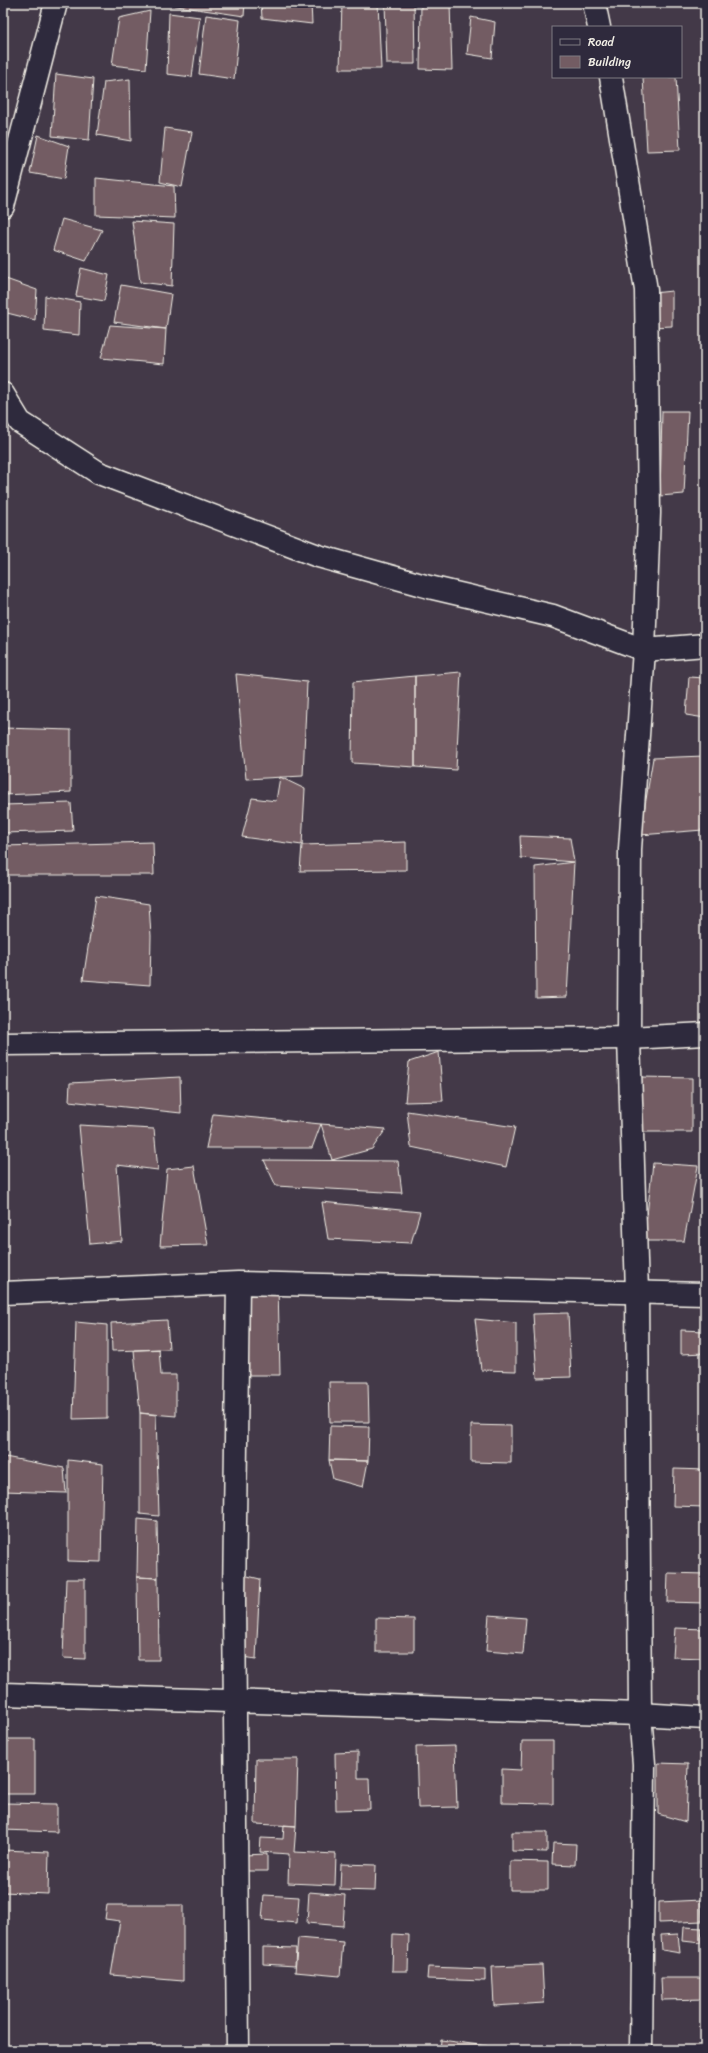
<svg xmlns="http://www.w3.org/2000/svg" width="708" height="2053" font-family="Sriracha,sans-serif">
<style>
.building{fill:#735c63;stroke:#f4f1e8}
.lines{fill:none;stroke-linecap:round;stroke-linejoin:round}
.street-casing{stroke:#f4f1e8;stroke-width:25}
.secondary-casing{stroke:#f4f1e8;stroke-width:25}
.street{stroke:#2f2a3d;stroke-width:22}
.secondary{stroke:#2f2a3d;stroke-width:22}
</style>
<rect width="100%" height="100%" fill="#433948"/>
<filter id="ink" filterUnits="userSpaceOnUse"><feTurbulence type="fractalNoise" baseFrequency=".025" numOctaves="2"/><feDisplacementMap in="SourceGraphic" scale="8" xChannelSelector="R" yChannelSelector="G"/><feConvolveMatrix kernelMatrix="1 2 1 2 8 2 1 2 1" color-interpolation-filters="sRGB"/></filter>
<g filter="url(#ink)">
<path class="building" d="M3,3H7L5,11L3,10Z
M170,3H245L244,16L170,5Z
M261,3H311L312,24L262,18Z
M342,3H378L381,69H340Z
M385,3H414L415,64H387Z
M421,3H450L452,70L420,69Z
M150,11L146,69L112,65L119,18Z
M169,13L200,17L192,77L167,74Z
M206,15L240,20L234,79L199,74Z
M471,17L495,22L492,58L467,54Z
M56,74L93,79L89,140L52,136Z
M643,77H676L680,150L647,151Z
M130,79L131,141L97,135L104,82Z
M165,128L192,132L182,187L160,182Z
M38,135L69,146L64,179L30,173Z
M96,178L174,186L175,218L96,215Z
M62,219L102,230L86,261L53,250Z
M132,221L174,224L172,286L140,282Z
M81,268L109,275L104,301L76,296Z
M3,278L37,290L35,320L3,312Z
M121,285L171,294L166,329L114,322Z
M672,291V326L652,327L653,293Z
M45,296L80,302L79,335L44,331Z
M110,325L166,329L164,364L101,358Z
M662,411H688L684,494L660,496Z
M461,672L456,770L415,767V676Z
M236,674L307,682L303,776L246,779Z
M415,676V767L352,763L353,682Z
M689,677L705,678V718L686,715Z
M3,728L71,730V792L3,795Z
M704,756L703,830L640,835L653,758Z
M280,777L305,789L302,845L242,837L252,798L276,801Z
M71,803L73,831L3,833V805Z
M520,836L570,838L574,862L521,858Z
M153,842L154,875H3V846Z
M406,842V870L300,871L302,845Z
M574,862L567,997L536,998L535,867Z
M96,896L149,904L151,936L150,985L83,980Z
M439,1052L443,1101L405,1102L409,1062Z
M180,1077L181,1113L69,1101L70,1083Z
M641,1077L692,1078V1132H640Z
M407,1111L515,1127L506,1167L411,1147Z
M213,1114L321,1124L312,1148H206Z
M321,1124L386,1129L372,1149L332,1160Z
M79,1125L154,1129L158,1170L117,1165L122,1241L90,1244Z
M264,1160L398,1161L402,1193L276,1186Z
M653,1163L698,1166L684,1241H644Z
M194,1166L208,1245L160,1246L167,1169Z
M322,1202L420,1212L411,1243L328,1239Z
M238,1283L278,1285L280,1375H243Z
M568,1313L571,1377L537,1378L533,1314Z
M475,1319L516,1323V1371L481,1370Z
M167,1320L169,1349L112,1351L111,1323Z
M76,1322L107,1325V1418L73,1419Z
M681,1330L705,1331V1353L681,1354Z
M159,1349L161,1375H176V1416L140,1413L134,1350Z
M329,1382H368L369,1422H330Z
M140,1413L156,1415L159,1516L140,1514Z
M471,1425L511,1426V1463L471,1462Z
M330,1426L369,1427L368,1461L329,1460Z
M5,1457L64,1468L66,1493L3,1491Z
M68,1460L103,1464L101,1562L68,1561Z
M329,1460L368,1461L363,1487L333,1479Z
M674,1469L705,1470V1507L673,1506Z
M138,1519L157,1521L158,1578L137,1577Z
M235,1573L260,1579L256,1659L235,1656Z
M668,1573L705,1574V1603L667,1602Z
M137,1577L158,1578L159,1660H138Z
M66,1579H85V1659L63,1658Z
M489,1615L526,1618L523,1654L486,1651Z
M376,1618L414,1619V1652H376Z
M675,1628L705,1629V1658L673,1657Z
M3,1739H35V1794H3Z
M522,1741H553V1804L502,1803V1769L521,1770Z
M455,1746L457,1807L418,1808L416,1747Z
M358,1752V1778H369L370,1809L336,1810L335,1753Z
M256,1759H298L296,1826L255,1824Z
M658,1763L688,1764L686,1822L658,1814Z
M3,1803L57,1804V1832L3,1830Z
M284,1825L296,1826L294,1852L336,1854L335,1885L288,1883L289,1854L260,1852L261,1838L283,1839Z
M512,1832H547V1852L512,1851Z
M553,1843L576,1844L575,1865L552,1864Z
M3,1850L49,1852L48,1894L3,1892Z
M267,1854V1871H245L244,1855Z
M510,1861L548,1862V1890H510Z
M341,1864L376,1865L375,1891L340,1890Z
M309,1892L345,1895L343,1926L307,1923Z
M264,1895L299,1897L297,1923L262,1920Z
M701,1900L702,1921L659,1923V1902Z
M107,1905H183V1981L111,1975L120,1921L105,1919Z
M684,1927L702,1928L701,1943L683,1941Z
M393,1934L409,1935L408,1971H392Z
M678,1934L680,1953L662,1950L661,1935Z
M298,1938L343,1942L340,1976L295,1972Z
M263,1947L296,1948L295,1966L263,1964Z
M542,1965L544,2003L494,2006L492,1967Z
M428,1967L485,1969V1981L427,1979Z
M661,1978H705V1999L662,2000Z
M705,2007V2033L701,2032Z
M441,2040L487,2046V2050H440Z
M700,2044L705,2045V2050H699Z"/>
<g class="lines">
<g class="street-casing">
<path id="street" d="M3,206L56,3
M3,394L20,422L99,473L318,556L429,587L553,616L644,650L705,645
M3,1044L629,1038L705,1034
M3,1293L238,1283L705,1294
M3,1694L640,1714L705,1718
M238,2050L234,1602L238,1283"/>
</g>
<g class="secondary-casing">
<path id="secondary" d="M594,3L599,27
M611,77L646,290L649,513L644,650L630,849L629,1038L637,1292L640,1714L644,1764L641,2050"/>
</g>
<use href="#street" class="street"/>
<use href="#secondary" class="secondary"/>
</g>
</g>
<rect width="708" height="2053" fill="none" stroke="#2f2a3d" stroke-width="16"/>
<rect x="8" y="8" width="692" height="2037" fill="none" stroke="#f4f1e8" stroke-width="1.5" filter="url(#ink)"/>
<rect x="552" y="26" width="130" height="52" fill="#2f2a3d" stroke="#7e7a81"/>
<rect x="560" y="39" width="20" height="6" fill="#2f2a3d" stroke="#7e7a81"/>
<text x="588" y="46" font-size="12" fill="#f4f1e8">Road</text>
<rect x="560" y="56" width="20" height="12" fill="#735c63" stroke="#7e7a81"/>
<text x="588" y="66" font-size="12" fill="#f4f1e8">Building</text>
</svg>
